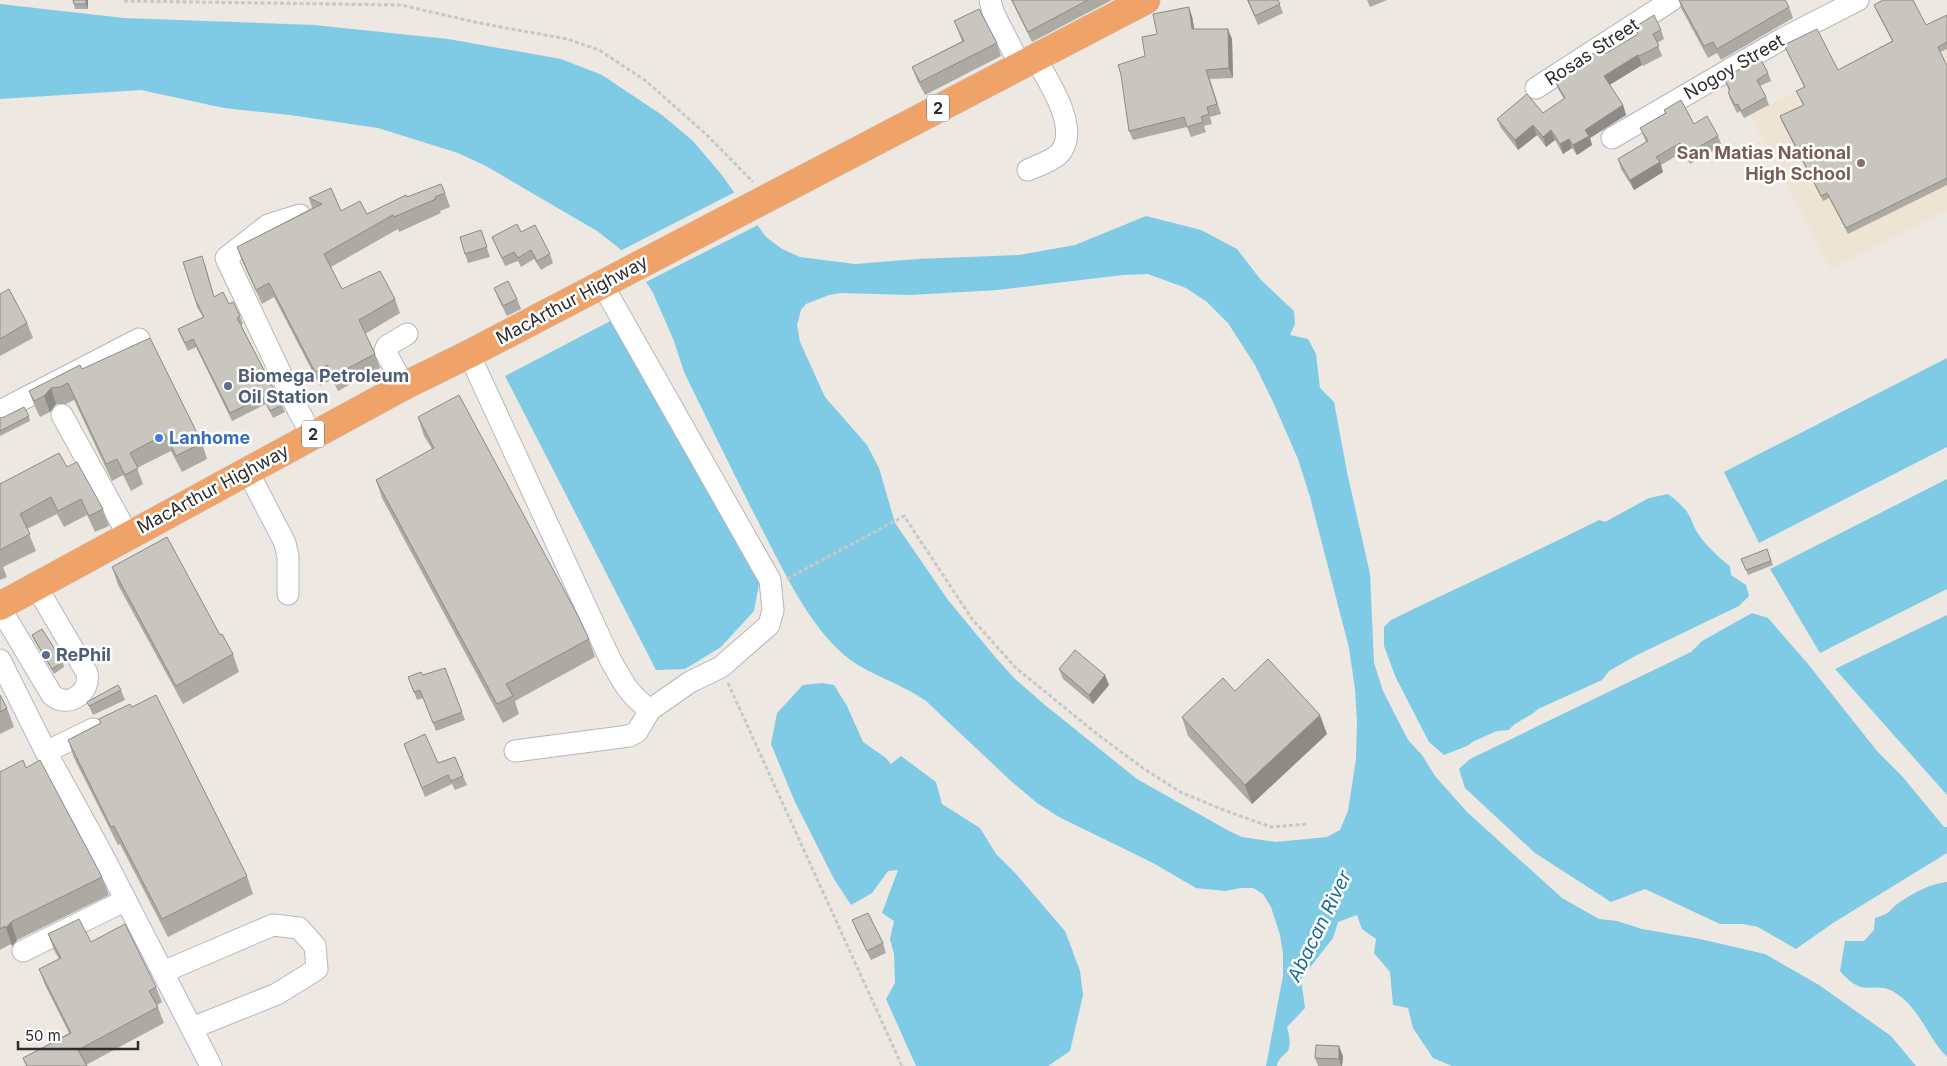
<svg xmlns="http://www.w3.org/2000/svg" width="1947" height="1066" font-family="Inter,sans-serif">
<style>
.education{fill:#ede4d3}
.water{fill:#7fcae5;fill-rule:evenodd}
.pier{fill:#ede8e1}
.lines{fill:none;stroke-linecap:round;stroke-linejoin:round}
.minor-casing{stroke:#b4b7bf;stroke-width:23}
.highway-casing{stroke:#c8c8c8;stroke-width:29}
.path{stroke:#c8c8c8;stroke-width:3;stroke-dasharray:4 2.5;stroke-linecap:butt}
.minor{stroke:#fff;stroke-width:21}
.highway{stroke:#f0a369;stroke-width:28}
.wall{fill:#adaaa4}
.shaded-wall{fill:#8d8b86}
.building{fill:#c9c6bf;stroke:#8d8b86}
.education-dot{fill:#8d6e63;stroke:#fff;stroke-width:2}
.service-dot{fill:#5c6f8a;stroke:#fff;stroke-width:2}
.shop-dot{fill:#3f7fe0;stroke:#fff;stroke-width:2}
.labels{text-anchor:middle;stroke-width:5;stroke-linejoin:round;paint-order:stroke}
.shield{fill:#fff;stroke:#6c6c6c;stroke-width:1}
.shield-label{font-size:16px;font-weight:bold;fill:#2d2d2d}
.street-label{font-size:18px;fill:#2d2d2d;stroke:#fff}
.education-label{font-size:18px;font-weight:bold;fill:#785e54;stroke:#fff;text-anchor:end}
.service-label{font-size:18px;font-weight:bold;fill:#4e5e75;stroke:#fff;text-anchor:start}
.shop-label{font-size:18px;font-weight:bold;fill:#366cbe;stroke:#fff;text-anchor:start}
.water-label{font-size:19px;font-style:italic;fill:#1a6b94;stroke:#fff}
</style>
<rect width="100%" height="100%" fill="#ede8e1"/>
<path class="education" d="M1947,17V211L1831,269L1750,115Z"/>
<path class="water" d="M0,4L124,18L314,25L448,39L561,59L602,75L662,115L693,141L721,174L766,237L782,249L800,257L855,264L917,259L1019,255L1075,245L1146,216L1201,230L1237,249L1261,280L1294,311L1295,324L1290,335L1308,339L1316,354L1320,388L1334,402L1347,472L1370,574L1374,663L1383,691L1408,740L1422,755L1435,776L1467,812L1562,898L1599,919L1617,921L1642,929L1700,939L1765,954L1819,985L1891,1036L1916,1066H1452L1433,1058L1413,1028L1408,1008L1393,1005L1390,972L1374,953L1376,939L1362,929L1357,915L1338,922L1333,938L1301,979L1305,1008L1287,1027C1289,1035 1292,1045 1287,1052C1282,1057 1278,1059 1277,1066H1266L1283,976V954L1280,935L1271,907L1263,894L1253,888H1240L1225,891L1196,888L1153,863L1059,817L1037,803L1012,782L926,701C901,683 868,675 844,655C808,623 787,577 765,535C737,481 711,427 684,372L674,341L653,293L638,269L619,248L597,231L486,166L458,153L378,128L290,115L224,108L141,90L0,99ZM1148,274L1186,288L1207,302L1228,323L1255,365L1274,404L1298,459L1310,497L1349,648L1355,689L1357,721L1356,759L1348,811L1340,830L1327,837L1276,842L1242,837L1229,831L1137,779L1045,705L1014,678L996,658L948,600L895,523L879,468L867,445L825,397L800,342L797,325L801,310L806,304L829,295L841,293L910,295L998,290L1123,275Z
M618,317L760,579L754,611L721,647L685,669L656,670L505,376Z
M1947,358V447L1759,543L1724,472Z
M1947,479V589L1820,653L1770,569Z
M1668,494C1677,501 1685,507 1690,517C1693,523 1695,530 1699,535C1705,544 1722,561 1730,566L1731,575L1746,585L1749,596L1739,606L1637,655L1609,671L1602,680L1538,709C1529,718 1517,720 1509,730L1497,731L1474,741L1467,746L1444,755L1429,742L1396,678L1384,646V627L1391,620C1460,586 1530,555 1599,520L1605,522L1649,498Z
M1752,613L1768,618L1808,664L1877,751L1902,776L1944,827H1947V853L1833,923L1796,949L1758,927L1743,924H1720L1645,889L1611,902L1535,853L1465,788L1459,769L1470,759L1691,652L1702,641Z
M1947,615V795L1835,669Z
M822,683L834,685L847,706L863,742L886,758L891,764L901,756L936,782L942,804L980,828L996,854L1016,874L1065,931L1080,971L1083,995L1070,1051L1048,1066H916L886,999L895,983L894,954L890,939L894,921L882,913L898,870L888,871L872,893L851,905L834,879L795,802L771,744L777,713L803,685Z
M1947,882V1057C1928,1038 1920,1009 1897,994C1874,978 1865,1001 1840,971L1845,941H1864L1874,930L1875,918C1893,913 1888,910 1900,902C1915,892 1930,884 1947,882Z"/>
<path class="pier" d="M737,191L760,224L644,283L636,270L618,252Z"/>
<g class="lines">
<g class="minor-casing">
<path id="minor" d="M990,0L993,12L1020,65
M1536,88L1672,0
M1612,138L1782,39L1858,0
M1028,170C1037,166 1052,161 1059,154C1082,129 1047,80 1035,57
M300,215L268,225L226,258L298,410L312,435
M469,354L610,659C623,682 628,694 650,710L690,682L721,667L769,625L773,610L770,580L602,284
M404,386L385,351L387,346L407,334
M0,411L139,339
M62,415L128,535
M247,470L285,543L288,557V594
M0,608L52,695C68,709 91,693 87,673L36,586
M0,660L46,752L101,852L211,1066
M515,751L629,736L637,732L650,710
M46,752L93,729
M23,951L124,901
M163,972L273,925L299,928L315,946L317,969L277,994L192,1028"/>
</g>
<g class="highway-casing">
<path id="highway" d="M0,606L404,386L469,354L1146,0"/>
</g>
<path class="path" d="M124,1L401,5L479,23L567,39L599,50L646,81L707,135L753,182
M787,579L904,516L972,619L1016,668L1097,734L1143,768L1180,792L1221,809L1271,827L1307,824
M728,683L902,1066"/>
<use href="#minor" class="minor"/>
<use href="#highway" class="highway"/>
</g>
<path class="wall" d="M73,0H88V9H75L74,4Z
M1011,0H1112L1032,42Z
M1247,0H1278L1283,13L1258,25Z
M1367,0H1387L1370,7Z
M1679,0H1785L1789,7L1793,18L1721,60L1717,53L1708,58L1681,8Z
M1874,5L1926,25L1947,15V49L1940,52L1947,66V185L1848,234L1829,198L1823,201L1782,122L1780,116L1803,105L1796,91L1804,87L1784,45L1838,70L1892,41L1876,10Z
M1192,16L1194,29L1232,39L1233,78L1210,79L1221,114L1210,117L1212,124L1204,126L1206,132L1191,137L1187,127L1133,140L1129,131L1145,56Z
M954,21L997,43L1001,56L925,95L917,80L912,67L962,41Z
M1635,27L1661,30L1664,39L1657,43L1662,56L1643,66L1642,65L1609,85L1623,105L1626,115L1590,138L1592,145L1577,155L1572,148L1563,154L1555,140L1546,147L1537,135L1518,150L1501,128L1497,119L1543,113L1564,99L1558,89L1554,79L1605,54L1638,34Z
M1768,73L1771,81L1760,86L1766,97L1769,105L1744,118L1740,111L1737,113L1730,99L1728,92L1729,91L1724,78Z
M1664,110L1694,124L1718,136L1722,146L1690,164L1683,152L1661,165L1663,172L1634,190L1621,169L1618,159L1646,142L1640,128L1665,113Z
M445,193L450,207L440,211L441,213L399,232L398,229L331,267L342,289L395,299L400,313L365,334L375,354L380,368L338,391L332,379L320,386L274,297L262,304L242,261L237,247L312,208L309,198L341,211L367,214L407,197Z
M481,230L490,257L468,263L465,254Z
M521,232L550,254L553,263L541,270L534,259L521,267L518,261L505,266L492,237Z
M205,264L214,297L229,304L240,316L243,324L241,325L282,405L285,412L273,418L266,404L232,421L196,347L188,351L181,337L178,329L203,317L197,307L195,299Z
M494,288L517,299L521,309L507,316L498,298Z
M0,294L27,323L33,338L0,356Z
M82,369L202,443L207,459L182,472L171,451L137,468L143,484L131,491L123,475L112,481L74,400L66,404H56L50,412L40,417L35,407L29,391Z
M29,416L30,421L0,436V418L4,417Z
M418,417L589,639L595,657L515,701L519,714L503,723L382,498L376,480L432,449L424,436Z
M67,467L103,509L109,526L95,532L87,515L64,527L57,514L27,529L36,551L3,567L7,577L0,580V484Z
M1767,549L1773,565L1748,575L1741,559Z
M112,567L220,635L233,654L239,672L183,704L118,585Z
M32,635L63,662L64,667L54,674L34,640Z
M445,668L465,720L436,731L423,698L417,700L408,677L423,675Z
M1059,669L1105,675L1109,685L1093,704L1063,679Z
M121,690L125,700L93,715L87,702Z
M1235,691L1327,734L1252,804L1188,736L1182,717Z
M0,695L7,708L14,727L0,734Z
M99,719L247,876L253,894L168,937L120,844L118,845L74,758L68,740L100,723Z
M404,744L463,776L467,785L455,790L452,784L425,797Z
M26,768L102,877L109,895L17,940L12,946L11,944L0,950V772Z
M852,920L883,943L886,953L871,960L856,930Z
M48,934L91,942L156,987L162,1002L157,1005L164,1023L86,1065L87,1066H26L23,1058L69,1033L45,985L39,969L59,959L54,950Z
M1343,1056L1342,1066H1318L1315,1058Z"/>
<path class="shaded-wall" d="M86,0H88V9L86,4Z
M1189,7L1192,16L1196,39L1192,29Z
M1228,29L1232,39L1233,78L1229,68Z
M1638,55L1642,65L1608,86L1604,76Z
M1623,105L1626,115L1590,138L1592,145L1577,155L1573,145L1585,130Z
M1533,125L1537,135L1518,150L1515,140Z
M1551,130L1555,140L1546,147L1543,137Z
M1569,139L1572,148L1563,154L1560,144Z
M1660,162L1663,172L1634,190L1630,180Z
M51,388L56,404L50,412L44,396Z
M1105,675L1109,685L1093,704L1089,695Z
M1320,715L1327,734L1252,804L1245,785Z
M11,922L17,940L12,946L6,928Z
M1339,1046L1343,1056L1342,1066H1341L1339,1059Z"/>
<path class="building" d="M73,0H86V4H74Z
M1012,0H1088L1028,32Z
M1248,0H1278L1280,4L1255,16Z
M1679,0H1785L1789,7L1717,49L1713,42L1704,46Z
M1883,0H1913L1926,25L1947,15V42L1938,47L1947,66V178L1846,228L1827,193L1821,196L1780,116L1804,105L1796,91L1805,87L1784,45L1817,29L1838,70L1893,41L1874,5Z
M1189,7L1192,29H1228L1229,68L1206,70L1217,104L1207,107L1209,114L1201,117L1203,122L1187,127L1184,117L1129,131L1121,75L1118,65L1145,56L1142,37L1157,34L1153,14Z
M979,9L997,43L920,82L912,67L964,41L954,21Z
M1654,15L1661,30L1653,34L1659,46L1639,56L1638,55L1604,76L1623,105L1585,130L1589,136L1573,145L1569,139L1560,144L1551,130L1543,137L1533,125L1515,140L1497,119L1527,94L1543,113L1565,98L1554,79L1602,48L1605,54L1638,34L1635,27Z
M1758,59L1759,61L1761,60L1768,73L1757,80L1766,97L1741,111L1738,104L1735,105L1728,92L1730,90L1724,78Z
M1681,100L1694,124L1707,116L1718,136L1686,154L1680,143L1656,157L1660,162L1630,180L1618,159L1648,141L1640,128L1666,113L1664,110Z
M441,184L445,193L435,197L436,199L394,217L393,215L324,254L342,289L380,271L395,299L359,320L375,354L333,376L327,365L315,372L269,283L256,290L237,247L322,204L309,198L331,188L341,211L360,201L367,214L406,195L407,197Z
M517,224L521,232L535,225L550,254L537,261L531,250L518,258L514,252L502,258L492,237Z
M481,230L487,247L465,254L460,237Z
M202,256L214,297L223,292L229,304L233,302L240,316L237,318L282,405L270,411L263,397L230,413L193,339L185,343L178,329L204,317L195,299L183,262Z
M508,281L517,299L503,306L494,288Z
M9,289L27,323L0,339V294Z
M150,338L202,443L176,456L165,434L130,453L138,468L125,475L117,459L106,464L68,383L60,387L51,388L44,396L34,401L29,391L80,365L82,369Z
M459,395L577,614L589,639L506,684L513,696L497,704L376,480L434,448L418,417Z
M24,407L29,416L0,431V418L4,417Z
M59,453L67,467L77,462L103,509L89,516L81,499L58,511L51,497L20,514L30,534L0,550V484Z
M167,537L220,635L222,634L233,654L176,686L112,567Z
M1767,549L1771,561L1746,570L1741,559Z
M42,629L63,662L52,669L32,635Z
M1075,650L1105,675L1089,695L1059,669Z
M1268,659L1320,715L1245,785L1182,717L1223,678L1235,691Z
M445,668L462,712L433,723L420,690L414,692L408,677L421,672L423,675Z
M118,685L121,690L89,706L87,702Z
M0,695L7,708L0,712Z
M156,695L247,876L162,919L114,826L111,827L68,740L101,723L99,719L130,704L132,707Z
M425,734L438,763L455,757L463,776L451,781L448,775L422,788L404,744Z
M23,760L26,768L40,760L102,877L11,922L6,928L5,926L0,929V772Z
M868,913L883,943L867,951L852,920Z
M79,919L91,942L125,924L156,987L149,991L158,1007L78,1050L87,1066H27L23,1058L71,1033L39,969L61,958L48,934Z
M1316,1045L1339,1046V1059L1315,1058Z"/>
<circle class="education-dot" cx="1861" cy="163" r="5"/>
<g class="service-dot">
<circle cx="228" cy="386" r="5"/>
<circle cx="46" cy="655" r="5"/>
</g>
<circle class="shop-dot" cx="159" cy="438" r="5"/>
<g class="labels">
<g class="shield">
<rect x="927" y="94.5" width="22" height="27" rx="4"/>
<rect x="302" y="420.5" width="22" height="27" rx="4"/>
</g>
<g class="shield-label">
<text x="938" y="114">2</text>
<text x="313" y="440">2</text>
</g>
<g class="street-label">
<text transform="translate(1592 52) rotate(-33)" y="6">Rosas Street</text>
<text transform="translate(1734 67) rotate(-30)" y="6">Nogoy Street</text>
<text transform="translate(572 300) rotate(-28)" y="6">MacArthur Highway</text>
<text transform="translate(213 489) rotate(-28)" y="6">MacArthur Highway</text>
</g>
<g class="education-label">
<text x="1851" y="159">San Matias National<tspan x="1851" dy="21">High School</tspan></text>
</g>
<g class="service-label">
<text x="238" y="382">Biomega Petroleum<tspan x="238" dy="21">Oil Station</tspan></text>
<text x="56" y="661">RePhil</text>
</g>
<g class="shop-label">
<text x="169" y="444">Lanhome</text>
</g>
<g class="water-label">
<text transform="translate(1319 926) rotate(-64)" y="7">Abacan River</text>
</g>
</g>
<path d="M18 1041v8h120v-8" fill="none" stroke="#2d2d2d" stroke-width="2.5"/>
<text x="25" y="1041" font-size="15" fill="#2d2d2d" stroke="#ffffff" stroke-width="4" paint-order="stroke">50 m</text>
</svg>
